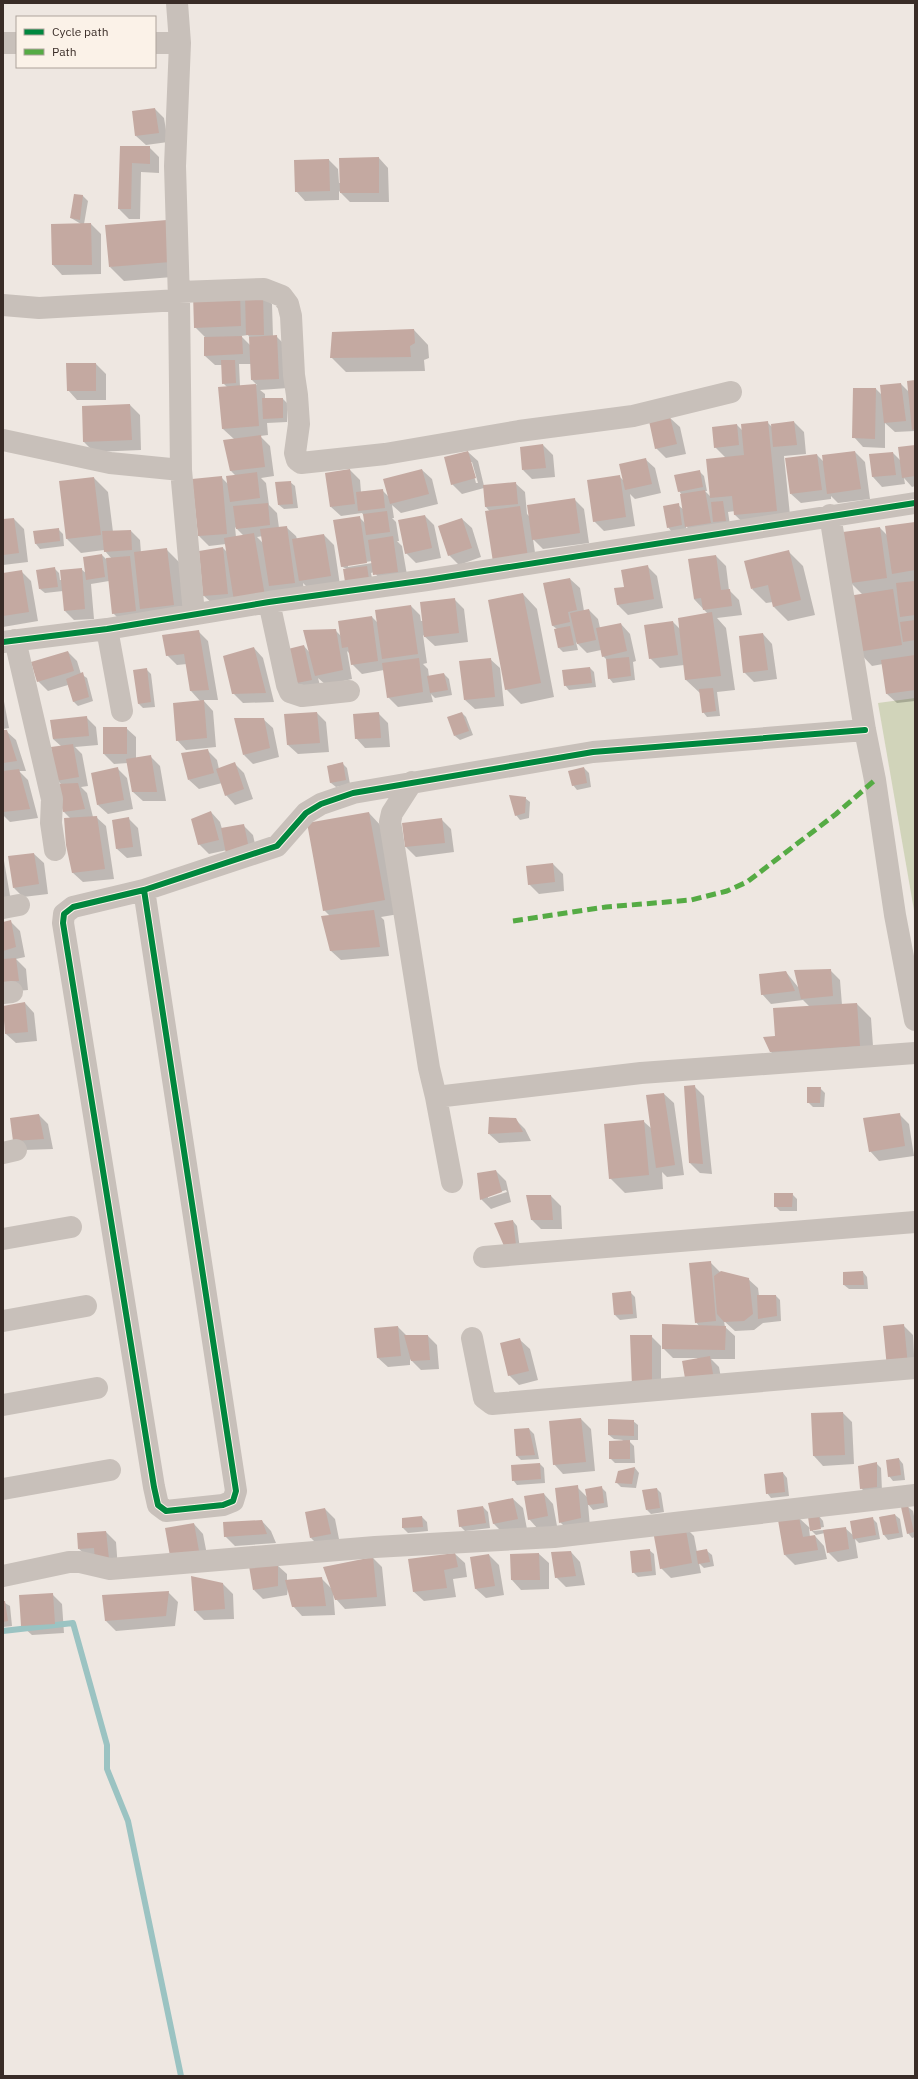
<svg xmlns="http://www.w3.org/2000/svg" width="918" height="2079" font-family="'IBM Plex Sans',sans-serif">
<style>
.green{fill:#d1d4ba}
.shadow{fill:#0003;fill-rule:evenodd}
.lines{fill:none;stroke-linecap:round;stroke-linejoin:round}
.stream{stroke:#9bc3c2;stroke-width:6}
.building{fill:#c4a9a1}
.minor{stroke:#c8c0ba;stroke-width:22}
.quiet{stroke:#55ab44;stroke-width:5;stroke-dasharray:10 5;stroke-linecap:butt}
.cycleway-casing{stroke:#fbf2e8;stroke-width:8}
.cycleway{stroke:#00873e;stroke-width:6}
</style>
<rect width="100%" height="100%" fill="#eee7e1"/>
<path class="green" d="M915,698V916L878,703Z"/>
<path class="shadow" d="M155,109L164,118L168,142L146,145L136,136Z
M121,147H149L159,157V173L141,172L140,219H129L119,209Z
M379,158L388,168L389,202H350L339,191V200L305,201L296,191L329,160L338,169L339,183H340Z
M75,195L83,196L88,201L84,224H91L101,234V274L62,275L53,265L52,225L81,224L71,218Z
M181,235L184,276L124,281L110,267Z
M194,294L262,295L272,304L273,337L276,336L286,346L288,388L260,390L265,394V399H283L287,403V422L267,423L268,435L260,436L270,446L274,476L261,478L266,483L269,505L277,513L279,528L286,527L296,536L297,539L324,535L334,545L340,585L310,590L303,583L304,592L214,605L204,596L223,548L227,552L226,544L209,546L199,536L221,477L228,484L236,476L231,471L234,439L223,429L227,387L223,383L222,365H215L205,356L206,338L195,327ZM248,335L250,338L251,346L241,336ZM239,364H252V380L257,385L240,386ZM235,527L244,536L236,537ZM263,536L264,544L257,537Z
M414,330L428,345L429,358L424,360L425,371L346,372L331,357Z
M96,364L106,374V400H77L68,390Z
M915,381V431L895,432L885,423V448L863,447L854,437L876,389L882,395L881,386L901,384L909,392Z
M130,405L140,415L141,450L94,452L84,442L83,407Z
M670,418L680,427L686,454L666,458L656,448Z
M767,422L772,427L794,422L804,432L806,454L784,456L791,525L750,529L735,515V511L728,512L730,525L696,536L686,526V529L672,532L668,527L678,505L684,510L682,495L679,491L699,471L704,476L707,491H705L711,497L726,458L715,447L737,425L743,431Z
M543,445L553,455L555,477L532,479L523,470Z
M915,446V486L912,487L904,478L905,484L882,487L873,477L870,455L893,453L901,461Z
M468,452L478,461L484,486L515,483L525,492L527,514L530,517L574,499L584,509L589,543L543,549L533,539L537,566L486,507L484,488L462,494L452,484ZM470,462H472L478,483H476Z
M855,452L865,462L870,499L838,503L831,496V499L801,503L791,494L817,455L824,462Z
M645,459L655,468L661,493L635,499L630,494L635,526L604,531L594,521L619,476L624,481Z
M350,470L360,480L361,492L382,490L389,497L422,470L432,479L438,504L401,513L392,505L394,518H392L396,522L399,541H397L402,546L408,581L384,584L374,572L371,573L373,583L341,566L359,517L365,523L364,516L362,513L341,516L331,507ZM372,561V563L348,567V565Z
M94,478L108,492L113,532L131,531L140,540L141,553L167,550L181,564L188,620L123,623L113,613L109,581L91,584L94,619L74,620L65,611L63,591L45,593L40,589L54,568L59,573L60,580H62L81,569L87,574L102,555L106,559H112L104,550L81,553L67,539Z
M290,482L295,486L298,508L284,509L279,505Z
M425,516L434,525L441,558L416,563L406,553Z
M14,519L24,529L28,562L3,565V520Z
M462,519L472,528L481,557L459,565L449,555Z
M915,523V701L897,703L887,694L883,664L872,666L858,651L863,595L851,583L880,528L888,536Z
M58,529L63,534L64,546L40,549L36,544L34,532Z
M789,552L803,566L815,615L788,621L774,607L773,602L766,603L752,589Z
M716,556L726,566L729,590L739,600L742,615L717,618L726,628L735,690L717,692L720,716L707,717L703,712L701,694L686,680L684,665L660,668L650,658L673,622L680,629L708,614L694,599Z
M647,566L657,576L663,608L628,615L618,605L615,589L625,588Z
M21,571L31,581L38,621L3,627V574Z
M570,579L580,588L584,611L589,610L598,619L600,628L621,624L630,634L636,661L633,662L635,680L613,683L609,678L607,660L603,656L601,650L587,653L576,642L578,650L563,652L559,648L555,630L557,629L553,626L544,584Z
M523,594L537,609L554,697L521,704L506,689Z
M454,599L464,609L468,642L435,646L423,635L427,663L423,664L428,669L429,677L444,674L449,679L452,695L435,698L431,694L433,702L398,707L388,697L384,670L362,674L352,664L351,655L347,651L352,679L326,685L318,678L321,689L293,683L304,646L310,653L335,630L341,636L372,617L378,623L411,606L420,615L421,621H423Z
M198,631L208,641L218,700H203L213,711L216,747L186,750L177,740L201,702L191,691L187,664L177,665L167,655Z
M763,634L772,644L777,679L754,682L744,672Z
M254,648L263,658L274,702L243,703L233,693Z
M68,652L77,661L81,674L87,678L93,701L78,706L74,702L68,685L48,691L38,681Z
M490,659L500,668L504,706L475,709L465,700Z
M590,668L594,672L596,687L569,690L565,685Z
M146,669L151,674L155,707L143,708L139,704Z
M3,696L9,728L3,729Z
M317,713L326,722L329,752L298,754L288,745Z
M462,713L466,717L473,735L460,740L455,736Z
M379,714L388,723L390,747L365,748L356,738Z
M86,717L96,727L98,745L75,747L82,754L88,786L81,787L87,793L93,817H96L106,826L114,879L83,882L73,873L71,819L64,812L58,785H62L57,780L61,746L53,739L51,721Z
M263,719L273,728L279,757L253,764L244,755Z
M126,728L136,737V758L150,756L160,766L166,801H143L133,792L128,763L114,764L104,754Z
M3,731H6L16,740L26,771H19L28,780L38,818L10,822L3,815Z
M207,750L217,760L219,769L235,764L244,773L253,799L235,805L226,795L222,783L199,789L189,780Z
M342,763L347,768L350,784L336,787L331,783L328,766Z
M117,768L127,778L133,809L108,814L98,805Z
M584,768L589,773L591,787L577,790L573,785Z
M525,798L530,802L529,818L520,820L516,815Z
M211,812L220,822L222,829L243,825L253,835L258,858L227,850L209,854L199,844Z
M369,813L383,828L399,914L381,917L384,920L389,956L341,960L331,951L330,916L324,910Z
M128,818L138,828L142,856L127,858L117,849Z
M441,819L451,829L454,852L416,857L406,847L403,824Z
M34,854L44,863L48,894L23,897L14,888Z
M3,855L12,907L3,908Z
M553,864L563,874L564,891L539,894L529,884Z
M10,921L20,931L25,957L16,959L26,969L28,990L5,992L3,990V923Z
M830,970L840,980L842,1005L857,1004L871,1018L874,1060L785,1066L771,1052L776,1037L810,1007L803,1000L771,1004L762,994L786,972L798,987Z
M25,1003L34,1013L37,1041L16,1043L6,1034L3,1007Z
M694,1086L704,1096L712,1174L700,1173L690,1163Z
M820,1088L825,1093L824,1107H813L808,1102Z
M664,1094L674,1103L684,1175L667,1177L662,1172L663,1189L625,1193L610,1178L643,1121L652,1129Z
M899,1114L909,1124L914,1156L879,1161L870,1151Z
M39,1115L48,1124L53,1149L24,1150L14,1140Z
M515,1119L525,1129L531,1141L499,1143L489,1134Z
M496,1171L506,1181L511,1202L491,1209L481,1199ZM506,1190L507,1192L488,1198V1196Z
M792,1194L797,1199V1211H780L775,1206Z
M551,1196L561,1206L562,1229H541L532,1220Z
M513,1221L517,1226L520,1249L495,1223Z
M710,1262L720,1272L748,1279L758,1288L759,1296H776L780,1300L781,1321L763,1323L754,1330L735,1331L724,1321L725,1327L735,1336V1359H711L719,1367L723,1389L697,1358H673L661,1346V1393L642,1395L651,1336L663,1348L699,1326L696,1322Z
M863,1272L867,1277L868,1289H849L844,1285Z
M630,1292L635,1297L637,1318L620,1320L615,1315Z
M903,1325L913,1335L915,1375L898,1377Z
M398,1327L407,1336H428L437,1345L439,1369L421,1370L410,1359V1365L388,1367L378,1358Z
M520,1340L530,1349L538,1380L519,1385L509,1375Z
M843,1413L852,1422L854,1464L823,1466L814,1456L812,1414Z
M581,1419L591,1429L595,1471L563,1474L554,1464Z
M633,1421L638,1425V1440H628L634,1446L635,1463H615L610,1458L623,1440L614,1439L609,1435Z
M529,1429L534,1434L539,1459L521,1460L517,1456Z
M899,1459L903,1464L905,1480L893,1481L889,1476Z
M876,1463L881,1468L882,1491L866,1493L861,1488Z
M540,1464L544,1468L545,1483L517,1485L513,1480Z
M635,1468L639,1473L636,1488L621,1487L617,1483Z
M783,1473L787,1478L789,1496L771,1498L767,1493Z
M577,1487L587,1497L601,1487L606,1492L608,1507L593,1510L588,1504L590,1527L570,1532L560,1522Z
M657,1489L661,1493L664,1512L651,1514L647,1510Z
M544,1494L553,1504L557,1526L538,1529L529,1519Z
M513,1499L523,1508L527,1529L504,1534L494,1524L490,1504Z
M483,1507L488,1512L490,1528L465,1531L460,1526Z
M908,1507L913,1511L915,1521V1537L912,1538L908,1533Z
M325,1509L335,1519L340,1544L320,1547L311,1538Z
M895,1515L900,1519L903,1537L888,1540L884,1535L880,1517Z
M819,1516L823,1521L824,1527L813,1529V1531L845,1528L854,1536L872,1518L877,1523L880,1539L859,1543L855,1539L858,1558L838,1562L828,1552L825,1533L816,1535L809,1528L810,1537L815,1536L824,1546L827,1559L795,1565L785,1555L779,1521L799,1518L811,1529Z
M422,1517L427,1522L428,1531L408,1533L403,1528V1519Z
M262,1521L271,1531L276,1543L235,1546L225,1536Z
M194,1524L203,1534L208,1560L181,1565Z
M684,1526L694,1536L697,1552L707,1551L712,1555L714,1566L704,1568L699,1563L701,1573L671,1578L661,1568Z
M106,1532L116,1542L118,1569L89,1558L79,1549Z
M649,1550L654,1554L656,1575L638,1577L633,1572Z
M571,1552L580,1562L585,1585L566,1587L556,1577Z
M455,1554L465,1563L467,1577L453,1579L456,1597L424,1601L414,1592L409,1560Z
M539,1554L549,1563V1589L521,1590L512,1580L511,1555Z
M489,1555L499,1565L504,1595L486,1598L476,1589L471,1558Z
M373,1558L382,1567L386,1606L345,1609L336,1599L333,1591L335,1615L302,1616L293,1606L288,1588L287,1595L263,1599L254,1590L277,1565L287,1574V1580L321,1578L332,1589Z
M223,1584L233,1594L234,1619L204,1620L195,1611Z
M168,1592L178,1602L175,1626L116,1631L106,1621L103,1596Z
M52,1594L62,1604L64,1633L32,1635L22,1626Z
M3,1602L10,1606L12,1626L3,1627Z"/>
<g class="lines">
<path class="stream" d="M3,1631L73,1623L107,1745V1769L128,1821L181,2076"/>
</g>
<path class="building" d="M155,108L159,133L135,136L132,111Z
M120,146H150V164L132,163L131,209H118Z
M379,157V193H340L339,158Z
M329,159L330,191L295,192L294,160Z
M74,194L83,195L80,220L70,218Z
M167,220L170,262L109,267L105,225Z
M91,223L92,265H52L51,224Z
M240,291L241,326L194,328L193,293Z
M245,294H263L264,335H246Z
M414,329L415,343L410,346L411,357L330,358L332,332Z
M277,335L279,379L251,380L249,337Z
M242,336L243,354L204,356V337Z
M221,360H235L236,383L222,384Z
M66,363H96V391H67Z
M915,380V429L912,430L907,381Z
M901,383L906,421L884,423L880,385Z
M256,384L259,426L222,429L218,387Z
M853,388H876L875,439L852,438Z
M262,398H283V418L263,419Z
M130,404L132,440L83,442L82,406Z
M670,417L677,444L655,449L649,421Z
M768,421L777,511L734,515L732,496L710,498L706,459L744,455L741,424Z
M794,421L797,445L773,447L771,424Z
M737,424L739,445L714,448L712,427Z
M261,435L265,467L230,471L223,440Z
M543,444L546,468L522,470L520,447Z
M915,445V476L902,478L898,447Z
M468,451L476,478L451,485L444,457Z
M855,451L861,489L827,494L822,455Z
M893,452L896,475L872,477L869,454Z
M817,454L822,490L790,494L785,458Z
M646,458L652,484L625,490L619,464Z
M350,469L355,504L330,507L325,473Z
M422,469L429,494L390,504L383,479Z
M700,470L703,487L678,492L674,475Z
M257,472L260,498L230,502L226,476Z
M620,475L626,517L593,522L587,480Z
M222,476L227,534L198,536L192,479Z
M94,477L101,535L66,539L59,481Z
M291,481L293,504L278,505L275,482Z
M516,482L518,504L485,507L483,485Z
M383,489L385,508L358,511L356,492Z
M705,490L711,523L685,527L680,494Z
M575,498L580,533L532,540L527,505Z
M723,501L726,521L713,522L711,502Z
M268,503L270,525L236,529L233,506Z
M679,503L682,525L667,528L663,506Z
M520,506L528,557L493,562L485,511Z
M387,511L390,532L366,535L363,514Z
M425,515L432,548L405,554L398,520Z
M360,516L367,563L341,567L333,520Z
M14,518L19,553L3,555V519Z
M462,518L472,548L448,556L438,526Z
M915,522V570L892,574L885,526Z
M287,526L295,583L269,586L260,529Z
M880,527L887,578L851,583L843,532Z
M59,528L60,541L35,544L33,531Z
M131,530L132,550L104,552L102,531Z
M254,533L265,596L234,601L224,538Z
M324,534L331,576L299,581L292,539Z
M393,536L398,572L373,575L368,540Z
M223,547L228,594L203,596L199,551Z
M167,548L174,605L140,609L134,552Z
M789,550L801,600L773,607L768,585L751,589L744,561Z
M102,554L105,577L86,580L83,557Z
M716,555L721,590L730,589L732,606L703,610L701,598L694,599L688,559Z
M130,556L136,611L112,614L106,558Z
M648,565L654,599L617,605L614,588L624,587L621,570Z
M367,566L369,579L345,582L343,569Z
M55,567L58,587L39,589L36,570Z
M82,568L85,609L64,611L60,570Z
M22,570L29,612L3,616V573Z
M570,578L577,610L568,612L570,622L552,626L543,583Z
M915,581V615L900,617L896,583Z
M893,589L902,645L857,652L848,596Z
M523,593L541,683L505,690L488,600Z
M455,598L459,633L424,637L420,602Z
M411,605L418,654L382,659L375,610Z
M589,609L596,640L577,644L570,613Z
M712,612L721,676L685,680L678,618Z
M372,616L378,661L351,665L348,647L342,648L338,621Z
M915,620V640L903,642L900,622Z
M673,621L678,655L649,659L644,625Z
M621,623L627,651L602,657L596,628Z
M570,626L574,645L558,648L554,629Z
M336,629L343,670L315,676L303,630Z
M199,630L209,690L190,691L184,654L166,656L162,635Z
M763,633L768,670L743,673L739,636Z
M304,645L312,680L292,684L284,650Z
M254,647L266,693L232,694L223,656Z
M68,651L74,671L37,682L31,662Z
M915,655V690L886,694L881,660Z
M629,657L631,676L608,679L606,659Z
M419,658L423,692L387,698L382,663Z
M491,658L495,697L464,700L459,661Z
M590,667L592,683L564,686L562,670Z
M147,668L151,702L138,704L133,670Z
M83,672L89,697L73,702L66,679Z
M444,673L448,690L430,693L427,676Z
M713,688L716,711L702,713L699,689Z
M204,700L207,738L176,741L173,703Z
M317,712L320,743L287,745L284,714Z
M379,712L381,738L355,739L353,714Z
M462,712L469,731L454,736L447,717Z
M87,716L89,736L53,739L50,720Z
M234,718H264L270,748L243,755Z
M103,727H127V754H103Z
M3,730H7L17,761L3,763Z
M73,744L79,777L56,781L51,747Z
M208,749L214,773L188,780L181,753Z
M151,755L157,792H132L126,759Z
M235,762L244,789L225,796L216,769Z
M343,762L346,780L330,783L327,766Z
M118,767L124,800L97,805L91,773Z
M584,767L587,783L572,786L568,771Z
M19,769L30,809L3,812V771Z
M78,783L85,809L63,812L56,784Z
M509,795L526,797L525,813L515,816Z
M211,811L219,840L198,845L191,819Z
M369,812L385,900L323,911L307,823Z
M97,816L105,869L72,873L66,845L64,818Z
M129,817L133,847L116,849L112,820Z
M442,818L445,843L405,847L402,823Z
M244,824L249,849L226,854L221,828Z
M34,853L39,884L13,888L8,856Z
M553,863L555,882L528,885L526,866Z
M374,910L380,947L330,951L321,916Z
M11,920L16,947L3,951V922Z
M16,958L19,981L3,982V959Z
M831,969L833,996L801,999L794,970Z
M786,971L795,991L761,995L759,974Z
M25,1002L28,1032L5,1034L3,1006Z
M857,1003L860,1046L770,1052L763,1037L775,1036L773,1008Z
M695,1085L703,1164L689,1163L684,1086Z
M807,1087H821L820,1103H807Z
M664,1093L675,1165L656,1168L646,1095Z
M900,1113L905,1146L869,1152L863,1118Z
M39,1114L44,1139L13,1141L10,1118Z
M489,1117L516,1118L523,1132L488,1134Z
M644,1120L649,1175L609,1179L604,1124Z
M496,1170L502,1192L480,1200L477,1173Z
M774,1193H793L792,1207H774Z
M526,1195H551L553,1220H531Z
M513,1220L516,1245L504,1246L494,1223Z
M711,1261L716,1321L695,1323L689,1263Z
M721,1271L749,1278L753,1314L744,1321L724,1322L717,1314L714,1276Z
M863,1271L864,1285H843V1272Z
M631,1291L633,1314L614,1315L612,1293Z
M757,1295H776L777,1316L758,1319Z
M662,1324L726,1326L725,1350L662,1349Z
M904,1324L908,1366L887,1368L883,1326Z
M398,1326L401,1356L377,1358L374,1328Z
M404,1335H428L430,1360L411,1361Z
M630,1335H652V1383L632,1386Z
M520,1338L529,1371L508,1376L500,1343Z
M710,1356L714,1380L686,1384L682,1361Z
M843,1412L845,1455L813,1456L811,1413Z
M581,1418L586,1462L553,1465L549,1421Z
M608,1419L634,1420V1436L608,1435Z
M529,1428L535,1455L516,1456L514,1429Z
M630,1440V1459H609V1441Z
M899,1458L901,1475L888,1477L886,1460Z
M877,1462V1487L860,1489L858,1466Z
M540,1463L541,1479L512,1481L511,1465Z
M635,1467L632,1484L615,1483L618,1471Z
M783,1472L785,1492L766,1494L764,1474Z
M578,1485L581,1518L559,1523L555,1488Z
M602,1486L604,1503L588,1505L585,1489Z
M657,1488L660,1508L646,1510L642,1490Z
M544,1493L548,1516L528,1520L524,1496Z
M513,1498L518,1519L493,1524L488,1503Z
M483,1506L486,1523L459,1527L457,1510Z
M908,1506L914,1532L907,1534L901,1507Z
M325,1508L331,1534L310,1538L305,1512Z
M895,1514L899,1533L883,1535L879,1517Z
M819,1515L821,1529L810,1531L808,1517Z
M422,1516L423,1527L402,1528V1518Z
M799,1517L803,1537L815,1535L818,1550L784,1555L778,1520Z
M873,1517L876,1535L853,1539L850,1521Z
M262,1520L267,1534L224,1537L223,1522Z
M194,1523L199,1551L170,1556L165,1528Z
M685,1525L692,1563L660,1569L653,1531Z
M846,1527L849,1549L827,1553L823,1530Z
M106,1531L109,1559L95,1560L94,1548L78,1549L77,1533Z
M650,1549L652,1571L632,1573L630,1551Z
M707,1549L710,1562L698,1564L696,1551Z
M571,1551L576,1576L555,1578L551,1552Z
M455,1553L458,1567L444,1570L447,1588L413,1592L408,1559Z
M539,1553L540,1580H511L510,1554Z
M489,1554L495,1586L475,1589L470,1557Z
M373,1557L377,1597L335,1600L323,1567Z
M278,1564V1586L253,1590L249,1566Z
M191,1576L223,1583L225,1609L194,1611Z
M322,1577L326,1606L292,1607L285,1580Z
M169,1591L166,1616L105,1621L102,1595Z
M53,1593L55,1624L21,1626L19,1595Z
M3,1601H5L8,1621L3,1622Z"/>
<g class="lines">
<path class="minor" d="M177,3L180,43L175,166L179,300L181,470L194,614
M3,43H17
M155,43H180
M179,292L264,289L282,296L288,304L291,316L294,375L297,395L299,424L295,453L297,460L301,463L385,454L519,431L633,416L731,392
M3,305L39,308L179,300
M3,440L110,463L181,470
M830,515L865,730L875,780L895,915L915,1020
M269,602L287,685L290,692L302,696L349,691
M107,629L122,711
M15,640L52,799L51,823L55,850
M3,642L107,629L269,602L427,580L915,503
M412,782L392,813L390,822L429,1068L436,1097L641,1073L915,1053
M144,890L236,1491L233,1501L223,1505L166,1511L158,1505L154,1487L63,923L64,914L73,907L144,890L277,846L306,813L321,804L353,793L593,752L865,730
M3,908L19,905
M3,993L12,992
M436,1097L452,1182
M3,1153L16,1150
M3,1239L71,1227
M484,1257L915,1222
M3,1321L86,1306
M472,1338L484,1398L492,1404L915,1368
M3,1405L97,1388
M3,1489L110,1470
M3,1576L69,1562H80L110,1569L375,1547L554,1537L915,1495"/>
<path class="quiet" d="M513,921L606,907L691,900L727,891L747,882L836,814L875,780"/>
<g class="cycleway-casing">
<path id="cycleway" d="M3,642L107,629L269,602L427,580L915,503
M144,890L236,1491L233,1501L223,1505L166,1511L158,1505L154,1487L63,923L64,914L73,907L144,890L277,846L306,813L321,804L353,793L593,752L865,730"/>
</g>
<use href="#cycleway" class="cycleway"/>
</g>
<rect width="918" height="2079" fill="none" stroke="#392c27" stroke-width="8"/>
<rect x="16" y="16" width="140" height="52" fill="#fbf2e8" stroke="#ada39b"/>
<rect x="24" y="29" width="20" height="6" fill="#00873e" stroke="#ada39b"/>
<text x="52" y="36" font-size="12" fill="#392c27">Cycle path</text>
<rect x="24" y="49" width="20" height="6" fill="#55ab44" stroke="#ada39b"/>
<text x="52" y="56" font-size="12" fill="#392c27">Path</text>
</svg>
